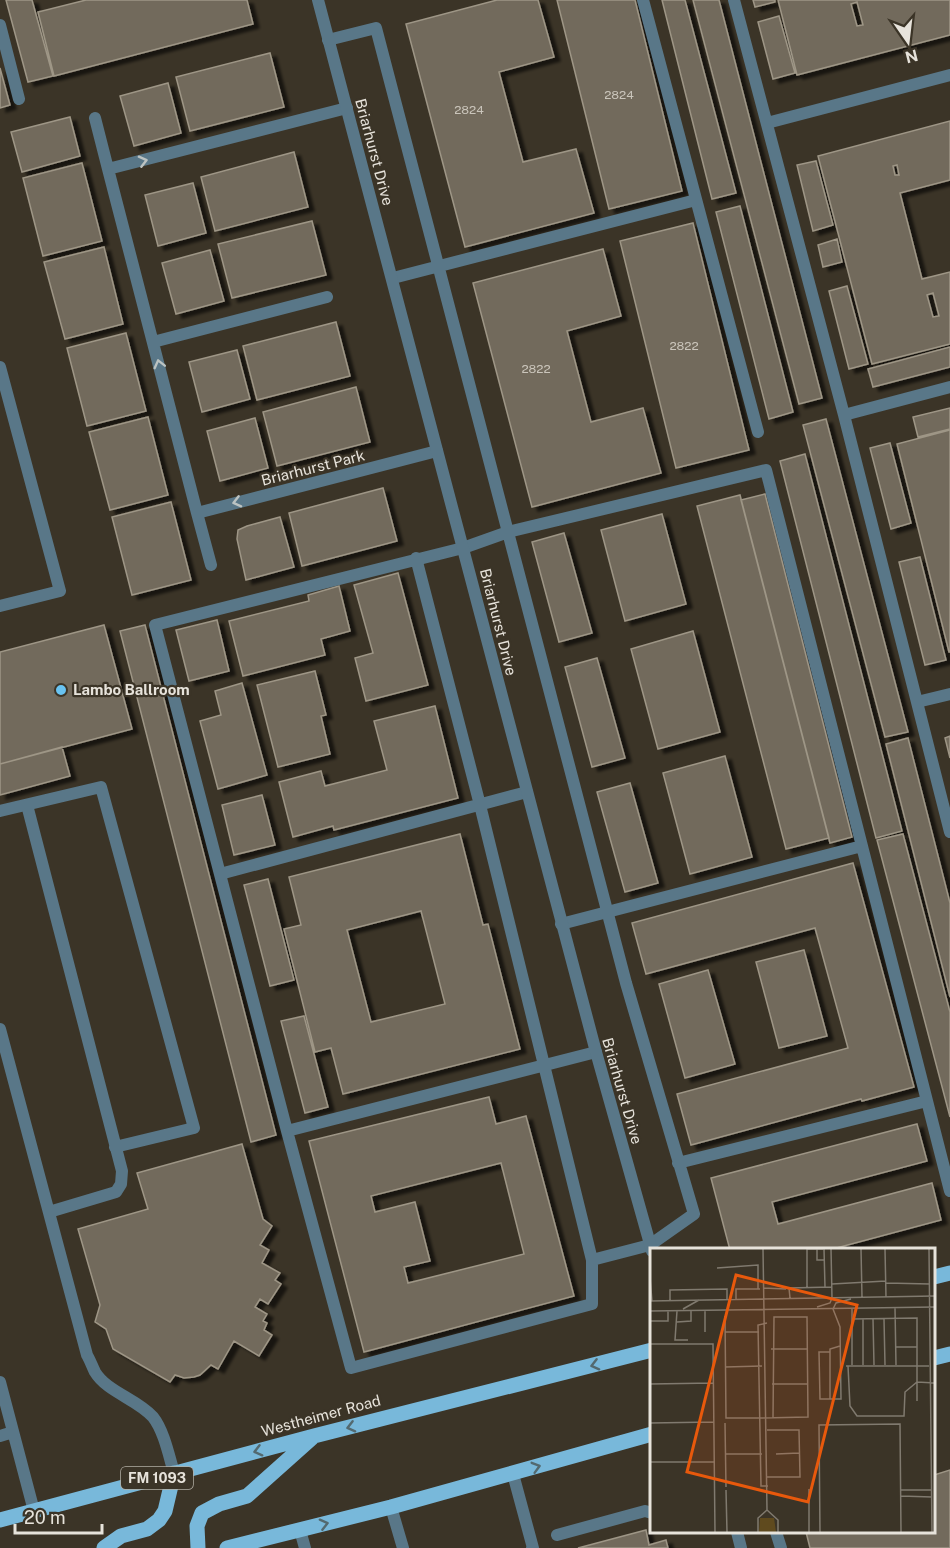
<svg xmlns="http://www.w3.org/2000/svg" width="950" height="1548" font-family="'Public Sans',sans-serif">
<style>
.building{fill:#726a5c;stroke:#9e9686;stroke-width:1.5;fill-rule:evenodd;filter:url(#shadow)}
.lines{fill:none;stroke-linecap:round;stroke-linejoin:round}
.service{stroke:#597788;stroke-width:12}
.minor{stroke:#597788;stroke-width:12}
.primary{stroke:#78b8da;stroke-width:15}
.oneway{stroke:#bcc3c2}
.oneway2{stroke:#53696f}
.poi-dot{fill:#69c3f1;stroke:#3b3427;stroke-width:2}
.labels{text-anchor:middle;stroke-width:4.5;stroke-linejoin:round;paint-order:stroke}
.number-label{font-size:12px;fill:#cac5bb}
.shield{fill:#3b3427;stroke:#b3aea5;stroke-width:1.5}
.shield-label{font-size:14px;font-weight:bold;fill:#e7e3db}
.street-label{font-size:15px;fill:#e7e3db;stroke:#3b3427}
.poi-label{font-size:15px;font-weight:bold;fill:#e7e3db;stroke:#3b3427;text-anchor:start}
.inset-road{fill:none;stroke:#807a6f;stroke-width:1.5}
.view{fill:#e8590c;fill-opacity:0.15;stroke:#e8590c;stroke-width:3}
.inset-edge{fill:none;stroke:#e7e3db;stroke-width:3}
</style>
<defs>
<filter id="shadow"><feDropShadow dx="6" dy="4" stdDeviation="1.5" flood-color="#0009"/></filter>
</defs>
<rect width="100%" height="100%" fill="#3b3427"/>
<path class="building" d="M6,0H32L53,76L28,82Z
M86,0H247L253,24L54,76L38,12Z
M497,0H538L554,57L499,72L523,162L576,149L594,213L465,247L406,24Z
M557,0H635L682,191L609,209Z
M662,0H685L736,193L712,199Z
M693,0H719L822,398L799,404Z
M753,0H775V2L755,7Z
M778,0H950V35L797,75ZM857,2L863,25L857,26L851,4Z
M779,16L795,73L773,79L758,22Z
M270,53L284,107L190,131L176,77Z
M0,68L10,105L0,108Z
M168,83L181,133L134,146L120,96Z
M70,117L80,156L22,172L11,132Z
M950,121V180L900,193L922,279L950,272V344L872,364L818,156ZM897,165L899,175H895L893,166ZM933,293L939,316L933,317L927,295Z
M294,152L308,207L215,231L201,177Z
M816,161L833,225L813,231L797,165Z
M82,163L102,241L43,256L23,178Z
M193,183L206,233L158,246L145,195Z
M740,206L793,412L769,419L716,212Z
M312,221L326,275L232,298L218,244Z
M693,223L749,450L676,468L620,241Z
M837,239L842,262L823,267L818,245Z
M104,247L123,324L65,339L44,262Z
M603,249L621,316L567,331L591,422L643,408L661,473L532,507L473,283Z
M210,250L224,301L176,314L162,263Z
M847,286L868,364L849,369L829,291Z
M336,322L350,376L257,400L243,346Z
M126,333L146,411L87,426L67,348Z
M950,347V367L873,387L868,369Z
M237,350L250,399L202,412L189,362Z
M356,387L370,442L277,466L263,412Z
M950,408V429L918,437L913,417Z
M148,417L168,495L110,510L89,432Z
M255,418L268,468L220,481L207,431Z
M826,419L908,732L885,737L803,425Z
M950,430V652H949L897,444Z
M890,443L911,523L891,529L870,448Z
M805,454L902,831L876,838L780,461Z
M383,488L397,541L302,566L289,513Z
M765,494L852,837L830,843L741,500Z
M740,495L829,838L786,849L697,506Z
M171,502L191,580L132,595L112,517Z
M662,514L686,604L625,621L601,530Z
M280,517L294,567L246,580L237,539L238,530L247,526Z
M564,533L592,633L559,642L532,542Z
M920,557L946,660L925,665L899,562Z
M398,573L428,685L366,701L355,658L373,653L354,585Z
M339,586L350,631L321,639L325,655L243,676L229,621L309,601L308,595Z
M217,620L229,671L189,681L176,630Z
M104,625L132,729L0,764V652Z
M145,625L276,1135L251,1142L120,631Z
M693,631L720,732L658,749L631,649Z
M597,658L625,758L592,767L565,667Z
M315,671L326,715L321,716L330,754L278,767L257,685Z
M242,683L267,775L218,789L200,721L221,715L215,691Z
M435,706L458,798L334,830L333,826L293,837L279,782L321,771L325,786L387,770L374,721Z
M950,736V758L945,738Z
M908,738L950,903V997L886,744Z
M62,747L70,776L0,795V764Z
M725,756L752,857L690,874L663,773Z
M630,783L658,883L625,892L597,792Z
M262,795L275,845L234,855L222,805Z
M460,834L483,925L488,924L520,1049L343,1094L331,1048L315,1052L284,929L301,925L289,877ZM421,911L445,1004L371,1022L347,930Z
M903,834L950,1012V1117L877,840Z
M853,863L914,1087L862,1101L861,1099L691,1145L677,1094L848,1048L815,928L646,974L632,923Z
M268,879L294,980L270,986L244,885Z
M804,950L827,1036L779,1048L756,962Z
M708,970L735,1064L685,1078L659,984Z
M304,1016L328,1107L305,1113L281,1021Z
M489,1097L496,1124L526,1116L574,1296L364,1352L309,1141ZM501,1163L524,1254L408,1283L404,1267L430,1261L415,1202L375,1212L371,1196Z
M917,1124L927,1161L772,1202L778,1224L932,1183L941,1220L829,1250H730L711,1178Z
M242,1144L263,1219L272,1226L260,1245L269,1250L262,1263L280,1273L275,1280L281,1284L268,1304L260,1299L255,1307L267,1314L263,1321L267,1323L264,1330L272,1335L259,1356L234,1341L218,1369L211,1365L200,1375L194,1377L184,1378L175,1375L170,1382L113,1349L106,1329L95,1322L100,1305L78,1229L148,1209L137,1173Z
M950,1470V1548H810L806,1532H934V1475Z
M646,1530L649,1545L666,1540L668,1548H578Z"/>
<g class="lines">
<path class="service" d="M643,0L758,432
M734,0L844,415L950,832
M0,25L19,99
M328,40L376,28L626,983L694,1214L650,1245L592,1260
M347,108L108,169L197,513L437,451
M95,118L108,169
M767,123L950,75
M393,278L696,200
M153,342L327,297
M0,367L60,591L0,606
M844,415L950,387
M197,513L211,565
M416,558L480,805L592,1260V1304L351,1368L287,1131L155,625L463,548L508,532L766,470L950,1191
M917,702L950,694
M27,805L122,1171L121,1184L116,1192L49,1212
M0,811L101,787L194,1128L115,1147
M220,874L527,792
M561,924L862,846
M0,1029L87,1355C90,1360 92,1366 95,1372C107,1392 137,1399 153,1417C164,1431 169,1456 174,1473
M287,1131L596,1052
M678,1163L927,1101
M0,1382L34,1511
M0,1436L13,1432
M513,1474L533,1548H532
M391,1507L403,1548
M300,1530L305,1548
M776,1532L781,1548
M557,1535L645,1511L652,1513"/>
<path class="minor" d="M318,0L596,1052L652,1251
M737,1532L741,1548"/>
<path class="primary" d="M934,1277L950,1273
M934,1358L950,1354
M0,1520L314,1436L652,1350
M104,1548L121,1536L147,1529L159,1520L165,1511L174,1473
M198,1548L197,1526L202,1513L219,1504L247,1496L312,1438
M227,1548L391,1507L652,1434"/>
</g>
<defs><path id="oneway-chevron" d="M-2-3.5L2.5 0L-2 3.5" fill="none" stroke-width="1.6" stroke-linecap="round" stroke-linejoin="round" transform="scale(1.5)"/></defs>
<g class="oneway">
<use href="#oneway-chevron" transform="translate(143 161) rotate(-14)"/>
<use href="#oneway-chevron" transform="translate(159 364) rotate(-104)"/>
<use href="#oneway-chevron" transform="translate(237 502) rotate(166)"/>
</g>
<g class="oneway2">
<use href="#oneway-chevron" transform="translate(595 1365) rotate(166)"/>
<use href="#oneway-chevron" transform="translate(351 1427) rotate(166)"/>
<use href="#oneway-chevron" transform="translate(258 1451) rotate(165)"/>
<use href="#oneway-chevron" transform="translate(536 1467) rotate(-16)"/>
<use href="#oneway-chevron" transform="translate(324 1524) rotate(-14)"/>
</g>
<circle class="poi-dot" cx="61" cy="690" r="6"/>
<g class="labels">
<g class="number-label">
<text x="619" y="99">2824</text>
<text x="469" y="114">2824</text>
<text x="684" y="350">2822</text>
<text x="536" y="373">2822</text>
</g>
<rect class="shield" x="121" y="1467" width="72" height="22" rx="4.5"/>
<g class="shield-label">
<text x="157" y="1483">FM 1093</text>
</g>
<g class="street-label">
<text transform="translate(374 152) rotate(75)" y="5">Briarhurst Drive</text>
<text transform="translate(313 468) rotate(-14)" y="5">Briarhurst Park</text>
<text transform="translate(498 622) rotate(76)" y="5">Briarhurst Drive</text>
<text transform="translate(622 1091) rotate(74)" y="5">Briarhurst Drive</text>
<text transform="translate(321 1416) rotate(-15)" y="5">Westheimer Road</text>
</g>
<g class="poi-label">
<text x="73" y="695">Lambo Ballroom</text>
</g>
</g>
<g transform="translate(650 1248)">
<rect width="285" height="285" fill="#3b3427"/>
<path d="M110,270H124L126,284H109Z" fill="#5f4a1e"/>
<path class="inset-road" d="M113,1L117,262M167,1V12H174M174,1L175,39M181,1L182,50M211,1L212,49M235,1L236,49M279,1L282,284M67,20L108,17V41M0,30L2,53M236,35L280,36M182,36L236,33M113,40L136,41M157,40V1H173M140,50L139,40L182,39M86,51V41H110M0,53L285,48M20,53V42L77,41V52M167,59L180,55L182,50M245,60L246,117M33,61L49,52M183,61L186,55L201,51M202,61V117M55,62V84M0,63L285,59M27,63L25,92H38M75,68L76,170H110L158,169L157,69H124L123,170M202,71L267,70V153M213,71V117M223,71L224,117M234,71L235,117M0,73H18V63M27,74L41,73V62M117,75L108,77L111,238H118M75,84H109M0,96H63L65,284M245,99H267M121,101H157M180,104H169L170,151H191L190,79L183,61M196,118H279M198,118L200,158L207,168H254L255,144L267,134L285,135M75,119L112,118M0,136L64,135M122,136H158M180,151V101L190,98M0,175L64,174M75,175L76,239M117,182H149L150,229H117M76,206H112M126,206L149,205M0,214H64M159,241V284M76,242L77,284M251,242H281M251,248L282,249M117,262L128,272V284M108,284V270L117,262M170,284L169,177L250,176L251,284"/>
<path class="view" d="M86,27L207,57L158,254L37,224Z"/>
<rect width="285" height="285" class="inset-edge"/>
</g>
<g transform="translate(908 42) rotate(166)" stroke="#3b3427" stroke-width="4.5" paint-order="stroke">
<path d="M0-4.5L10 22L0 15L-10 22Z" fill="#e7e3db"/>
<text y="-9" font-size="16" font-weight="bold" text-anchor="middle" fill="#e7e3db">N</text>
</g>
<path d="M15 1524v9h87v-9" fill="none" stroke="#e7e3db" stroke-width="3"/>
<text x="24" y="1524" font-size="18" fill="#e7e3db" stroke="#3b3427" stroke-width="4.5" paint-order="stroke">20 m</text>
</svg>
